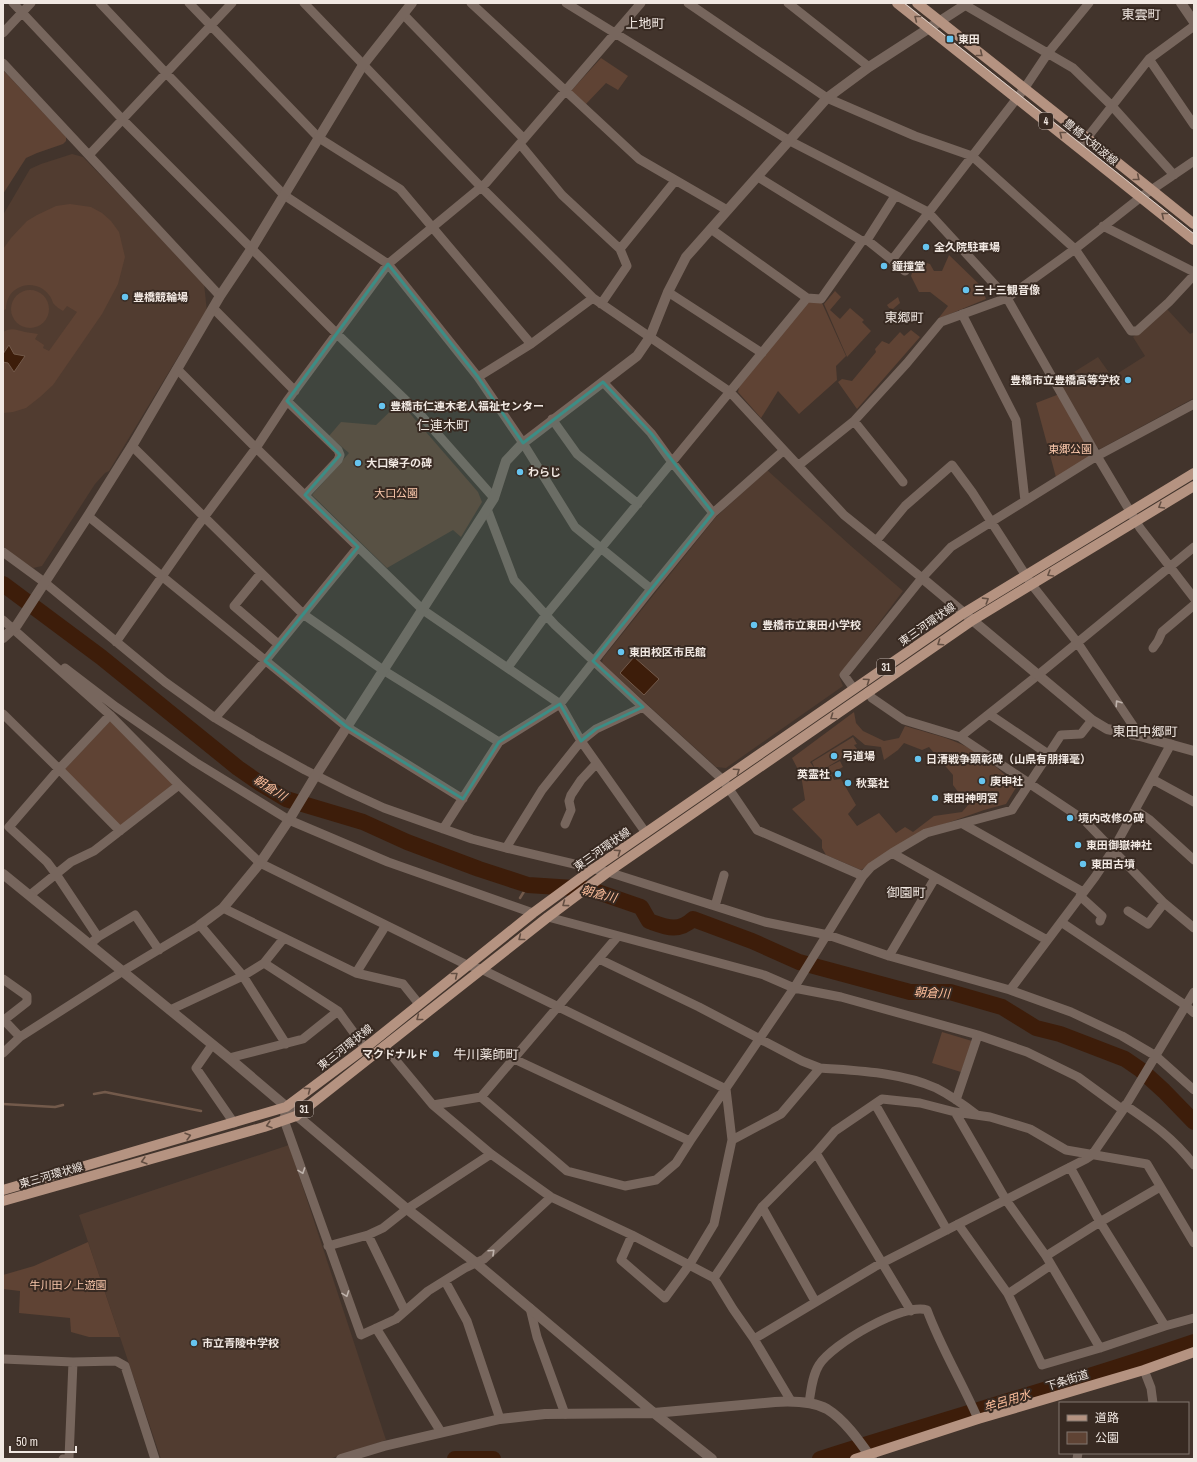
<svg xmlns="http://www.w3.org/2000/svg" width="1197" height="1462" font-family="'Archivo Narrow','Noto Sans JP',sans-serif">
<style>
.built{fill:#513c30}
.green{fill:#5f4334;fill-rule:evenodd}
.water{fill:#3d1d0a;stroke:#735a4b}
.lines{fill:none;stroke-linecap:round;stroke-linejoin:round}
.stream{stroke:#735a4b;stroke-width:2.5}
.river{stroke:#3d1d0a;stroke-width:16}
.minor{stroke:#77665d;stroke-width:9}
.tertiary{stroke:#77665d;stroke-width:10}
.primary{stroke:#b59381;stroke-width:10}
.tram{stroke:#dbd1cb;stroke-width:1}
.oneway{stroke:#644f43}
.oneway2{stroke:#c0b4ad}
.marked{fill:#3c8d85;fill-opacity:0.2;stroke:#3c8d85;stroke-width:3;stroke-linejoin:round}
.poi-dot{fill:#66c4ef;stroke:#382a22;stroke-width:1.5}
.labels{text-anchor:middle;stroke-width:4;stroke-linejoin:round;paint-order:stroke}
.shield{fill:#382a22;stroke:#baafa8;stroke-width:1}
.shield-label{font-size:10px;font-weight:bold;fill:#f1e8e2}
.poi-label{font-size:11px;font-weight:bold;fill:#f1e8e2;stroke:#382a22;text-anchor:start}
.street-label{font-size:11px;fill:#f1e8e2;stroke:#382a22}
.park-label{font-size:11px;fill:#fbc8ac;stroke:#382a22}
.water-label{font-size:12px;font-style:italic;fill:#febf9c;stroke:#382a22}
.quarter-label{font-size:13px;fill:#f1e8e2;stroke:#382a22}
</style>
<rect width="100%" height="100%" fill="#42342c"/>
<path class="built" d="M72,154L83,157L204,283L207,312L187,342L109,471L105,473L95,484L42,566L33,568L16,557L3,546V215L30,169L41,164Z
M1166,308L1190,334L1194,332V398L1100,449L1097,447L1058,382L1098,357L1112,377L1145,356L1133,337Z
M767,470L851,546L903,591L839,676L843,686L726,768L716,767L602,663L603,658L716,517Z
M289,1145L386,1440L329,1459H161L79,1215Z"/>
<path class="green" d="M601,58L628,76L618,90L606,83L586,104L571,91Z
M3,70L66,137V141L63,144L37,153L26,158L3,194Z
M70,204L91,207L102,213L111,221L119,232L125,257L118,284L102,314L53,385L40,397L26,408L13,412L3,413V332C12,327 16,330 25,332C29,333 34,333 38,334L35,339L44,345L43,348L49,351L77,312L67,306L63,311C60,309 55,306 53,303C52,300 51,297 49,295C42,285 28,282 18,288C10,292 6,300 6,309L3,311V249L11,238L27,221L37,215L56,206Z
M949,255L981,286L986,299L938,319L948,306L930,292H919L911,276L916,260L930,264L934,271H942Z
M11 309a19 19 0 1 1 38 0a19 19 0 1 1-38 0Z
M835,291L841,297L830,310L840,319L850,308L864,320L862,322L871,331L847,357L824,304Z
M898,297L900,303L893,309L889,308L887,305Z
M809,301L822,303L846,356L836,366L837,380L799,414L778,391L761,418L738,392L739,387Z
M911,330L920,337L857,409L838,382L842,379L852,381L876,352L875,349L882,341L889,344L900,332L904,336Z
M1062,393L1097,456L1057,481L1036,403Z
M400,402L478,492L482,502L461,537L453,530L387,568L312,495L349,453L329,436L341,422L376,425Z
M854,712L856,723L863,731L884,741L899,738L905,726C927,733 949,737 969,748C985,756 1004,774 1017,786L1006,804L984,810L922,832L861,870L826,855L822,848V840L792,809L805,800L801,775L792,758ZM853,735L865,745L881,747L884,760L898,750L904,743L922,750L929,747L953,775V785L964,800L969,804L962,812L934,816L913,832L905,827L896,833L879,813L857,826L848,814L856,805L841,779L834,780L831,773L843,767L840,761L824,769L857,749L854,745L857,744L853,737L812,762L815,769L810,762Z
M110,721L173,784L121,827L64,770Z
M942,1032L972,1041L961,1072L932,1063Z
M88,1242L120,1337H89L71,1332L70,1318L19,1313L20,1291L3,1289V1275L34,1266Z"/>
<path class="water" d="M9,345L14,354L25,356L14,372L8,363L3,362V354Z
M634,657L659,679L644,695L620,673Z"/>
<g class="lines">
<path class="stream" d="M520,898L528,885
M94,1094L105,1092L201,1111
M3,1104L55,1107L63,1105"/>
<path class="river" d="M3,584L101,657L238,768L261,784L286,799L363,822L407,842L479,869L528,885L589,889L641,907L649,921C666,927 678,933 693,919L752,941L799,962L910,992H950L1002,1007L1036,1028L1060,1034L1125,1059L1141,1070L1164,1091L1194,1122
M455,1459H493
M820,1459C945,1419 1070,1384 1194,1342"/>
<path class="minor" d="M13,3L123,120L337,334L418,412L494,498
M100,3L166,73L284,195L388,264L478,377L523,443L575,527L651,589
M189,3L319,138L400,189L531,344
M304,3L481,187L593,298L730,392L844,515L922,578
M471,3L639,159L727,210
M566,3L790,141L928,212L1007,298L1097,456L1140,528L1194,598
M688,3L827,98L915,136L972,156L1075,249L1131,331H1137L1169,302L1194,275
M788,3L869,67
M965,3V5L1073,68L1112,106L1174,175
M403,14L524,139
M3,33L31,3
M1149,59L1194,125
M3,63L220,296
M520,144L562,195L620,249L627,266L601,304
M1079,148L1149,59L1194,26
M89,155L232,3
M758,177L862,241
M1103,226L1194,272
M711,229L807,298L821,299L862,241L867,240L895,196
M867,240L892,260L1024,89L1048,53L1089,3
M620,249L675,181
M892,260L905,271
M668,292L762,353
M213,308L295,391
M962,314L1016,420L1025,501
M177,369L256,448L423,610L560,704L581,741L646,833
M478,377L531,344L593,298
M603,382L651,433L672,462L713,513
M287,401L338,450L340,455L338,460L305,495
M552,419L577,454L638,504
M854,421L903,482
M132,446L303,614L383,670L499,742
M799,465L854,421L907,363L941,322L1007,298L1075,249L1141,197L1194,161
M487,509L514,580L555,625L643,707L723,780L757,830L863,876L871,867L892,853L1047,940
M88,516L347,727L463,799
M876,541L905,506L952,465L972,492L1032,585L1077,642L1140,736
M3,552L44,582L165,682L215,718L260,745L305,770L349,792L384,808L472,839L506,848L608,872L765,922L828,935L889,956L1010,990L1071,1012L1122,1036L1156,1056L1194,1090
M261,573L234,606L278,644
M3,620L110,715L179,785L260,863L467,965L481,969L726,1089L732,1140L714,1224L690,1264L665,1298L621,1260L632,1235
M116,642L196,528L256,448L287,401L388,264L486,183L641,3
M1153,648L1158,641L1162,632L1194,605
M508,667L546,615L807,298
M65,668L116,707L195,762L289,820L388,862L533,913
M854,689L844,675L922,578L951,547L1097,456L1194,404
M868,692L872,698L904,720L960,737L1084,820L1164,903L1194,928
M3,714L59,769L9,827L47,862L56,874L98,937L90,944
M989,714L1048,754
M110,715L59,769L120,831
M215,718L265,661L358,547
M960,737L1038,675L1194,547
M1152,779L1194,802
M1135,810L1150,820L1194,860
M565,824L571,810L569,801L571,795L581,780L596,764
M963,824L1083,892
M443,829L499,742L560,704L651,589L713,513L783,451
M506,848L542,790L581,741L596,729L643,707
M892,853L926,833L1012,810L1061,735L1081,734L1092,720
M30,895L71,862L94,851L179,785
M1080,896L1102,916L1100,921
M715,906L724,875
M223,908L356,973L403,984L419,1004
M1128,911L1148,924L1164,903
M548,917L764,975L794,988L841,997L978,1035L1027,1052L1078,1077L1123,1110
M1061,922L1185,1005L1194,1013
M98,937L135,915L159,950
M889,956L935,878
M599,959L699,1007L802,1061L820,1068
M264,963L338,1011L365,1048
M356,973L386,925
M3,979L27,996V1002L4,1020
M1010,990L1095,877L1113,850L1171,744
M170,1010L243,976L264,963L284,938
M3,1019L20,1037
M212,1045L196,1068L234,1123
M384,1046L433,1105L491,1154L551,1197L632,1235L714,1278L733,1309L754,1339L791,1401
M3,1053L20,1037L123,971L200,925L243,976L286,1044
M229,1058L303,1039L338,1011
M514,1059L690,1141
M481,1097L618,936
M956,1100L978,1035
M875,1104L947,1230
M433,1105L481,1097L567,1171L625,1186L656,1180L676,1163L690,1141L794,988L863,876
M1125,1105C1153,1124 1173,1138 1194,1165
M286,1107L284,1120L361,1335L396,1319L428,1291L465,1268L484,1259L551,1197
M955,1112L1006,1200L1046,1256L1100,1348
M732,1140L781,1114L820,1068C858,1071 900,1072 936,1088C950,1095 964,1105 977,1115
M816,1153L911,1311
M1070,1167L1100,1222L1165,1326
M762,1207L815,1301
M958,1224L1008,1294L1042,1365L1100,1348L1165,1326L1194,1318
M368,1235L405,1311
M328,1246L368,1235L383,1228L407,1209L491,1154
M1046,1256L1100,1222L1160,1187
M714,1278L762,1207L816,1153L835,1131L882,1099L920,1103L955,1112L990,1117L1030,1129L1066,1150L1147,1164L1194,1243
M445,1281L467,1321L500,1419
M1008,1294L1051,1265
M530,1308L537,1337L565,1414
M376,1328L441,1432
M754,1339L876,1266L1086,1159L1092,1155L1123,1110L1194,992
M3,1359L73,1362L116,1361L125,1366L155,1459
M1144,1370L1151,1388L1153,1403
M809,1403C811,1391 812,1376 819,1365C832,1344 904,1302 927,1310C941,1348 962,1382 978,1419
M63,1459L69,1458L73,1362
M1077,1459L1078,1453"/>
<path class="tertiary" d="M1181,3L1194,22
M922,578L1092,720L1107,729L1140,736L1194,751
M3,638L17,625L88,516L132,446L220,296L252,248L363,65L412,3
M3,874L229,1058L407,1209L476,1263L654,1413L712,1459
M200,925L223,908L260,863L289,820L316,775L487,509L494,498L506,461L523,443L637,356L650,337L668,292L686,257L827,98L869,67L968,3
M341,1459L384,1446L500,1419L545,1414L654,1413L775,1402C792,1401 812,1401 827,1409C845,1420 860,1442 872,1459"/>
<path class="primary" d="M897,3L1194,240
M917,3L1087,138L1194,224
M3,1190L286,1107L365,1048L533,913L586,874L964,613L1194,473
M3,1201L264,1127L296,1116L548,917L608,872L973,620L1194,486
M855,1459L978,1419L1144,1370L1194,1352"/>
<path class="tram" d="M904,3L1194,234"/>
</g>
<defs><path id="oneway-chevron" d="M-2-3.5L2.5 0L-2 3.5" fill="none" stroke-width="1.6" stroke-linecap="round" stroke-linejoin="round"/></defs>
<g class="oneway">
<use href="#oneway-chevron" transform="translate(917 18) rotate(-142)"/>
<use href="#oneway-chevron" transform="translate(980 54) rotate(39)"/>
<use href="#oneway-chevron" transform="translate(1062 134) rotate(-142)"/>
<use href="#oneway-chevron" transform="translate(1137 178) rotate(39)"/>
<use href="#oneway-chevron" transform="translate(1164 215) rotate(-141)"/>
<use href="#oneway-chevron" transform="translate(1161 506) rotate(149)"/>
<use href="#oneway-chevron" transform="translate(1050 574) rotate(149)"/>
<use href="#oneway-chevron" transform="translate(986 600) rotate(-32)"/>
<use href="#oneway-chevron" transform="translate(940 643) rotate(146)"/>
<use href="#oneway-chevron" transform="translate(867 681) rotate(-35)"/>
<use href="#oneway-chevron" transform="translate(833 717) rotate(145)"/>
<use href="#oneway-chevron" transform="translate(737 771) rotate(-35)"/>
<use href="#oneway-chevron" transform="translate(618 852) rotate(-34)"/>
<use href="#oneway-chevron" transform="translate(565 904) rotate(143)"/>
<use href="#oneway-chevron" transform="translate(521 938) rotate(142)"/>
<use href="#oneway-chevron" transform="translate(455 975) rotate(-39)"/>
<use href="#oneway-chevron" transform="translate(419 1018) rotate(142)"/>
<use href="#oneway-chevron" transform="translate(308 1090) rotate(-37)"/>
<use href="#oneway-chevron" transform="translate(269 1125) rotate(163)"/>
<use href="#oneway-chevron" transform="translate(188 1136) rotate(-16)"/>
<use href="#oneway-chevron" transform="translate(144 1161) rotate(164)"/>
</g>
<g class="oneway2">
<use href="#oneway-chevron" transform="translate(1118 703) rotate(-124)"/>
<use href="#oneway-chevron" transform="translate(302 1171) rotate(70)"/>
<use href="#oneway-chevron" transform="translate(492 1252) rotate(-43)"/>
<use href="#oneway-chevron" transform="translate(346 1294) rotate(70)"/>
</g>
<path class="marked" d="M388,264L478,377L523,443L603,382L651,433L713,513L593,661L643,707L596,729L581,741L560,704L499,742L463,799L347,727L265,661L358,547L305,495L340,455L287,401Z"/>
<g class="poi-dot">
<rect x="946" y="35" width="8" height="8" rx="2"/>
<circle cx="926" cy="247" r="4"/>
<circle cx="884" cy="266" r="4"/>
<circle cx="966" cy="290" r="4"/>
<circle cx="125" cy="297" r="4"/>
<circle cx="1128" cy="380" r="4"/>
<circle cx="382" cy="406" r="4"/>
<circle cx="358" cy="463" r="4"/>
<circle cx="520" cy="472" r="4"/>
<circle cx="754" cy="625" r="4"/>
<circle cx="621" cy="652" r="4"/>
<circle cx="834" cy="756" r="4"/>
<circle cx="918" cy="759" r="4"/>
<circle cx="838" cy="774" r="4"/>
<circle cx="982" cy="781" r="4"/>
<circle cx="848" cy="783" r="4"/>
<circle cx="935" cy="798" r="4"/>
<circle cx="1070" cy="818" r="4"/>
<circle cx="1078" cy="845" r="4"/>
<circle cx="1083" cy="864" r="4"/>
<circle cx="436" cy="1054" r="4"/>
<circle cx="194" cy="1343" r="4"/>
</g>
<g class="labels">
<g class="shield">
<rect x="1039" y="113" width="14" height="16" rx="3"/>
<rect x="877" y="659" width="18" height="16" rx="3"/>
<rect x="295" y="1101" width="18" height="16" rx="3"/>
</g>
<g class="shield-label">
<text x="1046" y="125">4</text>
<text x="886" y="671">31</text>
<text x="304" y="1113">31</text>
</g>
<g class="poi-label">
<text x="958" y="43">東田</text>
<text x="934" y="251">全久院駐車場</text>
<text x="892" y="270">鐘撞堂</text>
<text x="974" y="294">三十三観音像</text>
<text x="133" y="301">豊橋競輪場</text>
<text x="1120" y="384" text-anchor="end">豊橋市立豊橋高等学校</text>
<text x="390" y="410">豊橋市仁連木老人福祉センター</text>
<text x="366" y="467">大口榮子の碑</text>
<text x="528" y="476">わらじ</text>
<text x="762" y="629">豊橋市立東田小学校</text>
<text x="629" y="656">東田校区市民館</text>
<text x="842" y="760">弓道場</text>
<text x="926" y="763">日清戦争顕彰碑（山県有朋揮毫）</text>
<text x="830" y="778" text-anchor="end">英霊社</text>
<text x="990" y="785">庚申社</text>
<text x="856" y="787">秋葉社</text>
<text x="943" y="802">東田神明宮</text>
<text x="1078" y="822">境内改修の碑</text>
<text x="1086" y="849">東田御嶽神社</text>
<text x="1091" y="868">東田古墳</text>
<text x="428" y="1058" text-anchor="end">マクドナルド</text>
<text x="202" y="1347">市立青陵中学校</text>
</g>
<g class="street-label">
<text transform="translate(1091 142) rotate(39)" y="4">豊橋大知波線</text>
<text transform="translate(927 624) rotate(-35)" y="4">東三河環状線</text>
<text transform="translate(602 849) rotate(-35)" y="4">東三河環状線</text>
<text transform="translate(345 1047) rotate(-38)" y="4">東三河環状線</text>
<text transform="translate(51 1175) rotate(-16)" y="4">東三河環状線</text>
<text transform="translate(1067 1380) rotate(-17)" y="4">下条街道</text>
</g>
<g class="park-label">
<text x="1070" y="453">東郷公園</text>
<text x="396" y="497">大口公園</text>
<text x="68" y="1289">牛川田ノ上遊園</text>
</g>
<g class="water-label">
<text transform="translate(270 788) rotate(32)" y="4">朝倉川</text>
<text transform="translate(599 894) rotate(14)" y="4">朝倉川</text>
<text transform="translate(932 993) rotate(3)" y="4">朝倉川</text>
<text transform="translate(1007 1401) rotate(-17)" y="4">牟呂用水</text>
</g>
<g class="quarter-label">
<text x="1141" y="19">東雲町</text>
<text x="645" y="28">上地町</text>
<text x="904" y="322">東郷町</text>
<text x="443" y="430">仁連木町</text>
<text x="1145" y="736">東田中郷町</text>
<text x="906" y="897">御園町</text>
<text x="486" y="1059">牛川薬師町</text>
</g>
</g>
<rect width="1197" height="1462" fill="none" stroke="#f1e8e2" stroke-width="8"/>
<rect x="1059" y="1402" width="130" height="52" fill="#382a22" stroke="#82766f"/>
<rect x="1067" y="1415" width="20" height="6" fill="#b59381" stroke="#82766f"/>
<text x="1095" y="1422" font-size="12" fill="#f1e8e2">道路</text>
<rect x="1067" y="1432" width="20" height="12" fill="#5f4334" stroke="#82766f"/>
<text x="1095" y="1442" font-size="12" fill="#f1e8e2">公園</text>
<path d="M10 1446v6h66v-6" fill="none" stroke="#f1e8e2" stroke-width="2"/>
<text x="16" y="1446" font-size="12" fill="#f1e8e2" stroke="#382a22" stroke-width="3" paint-order="stroke">50 m</text>
</svg>
